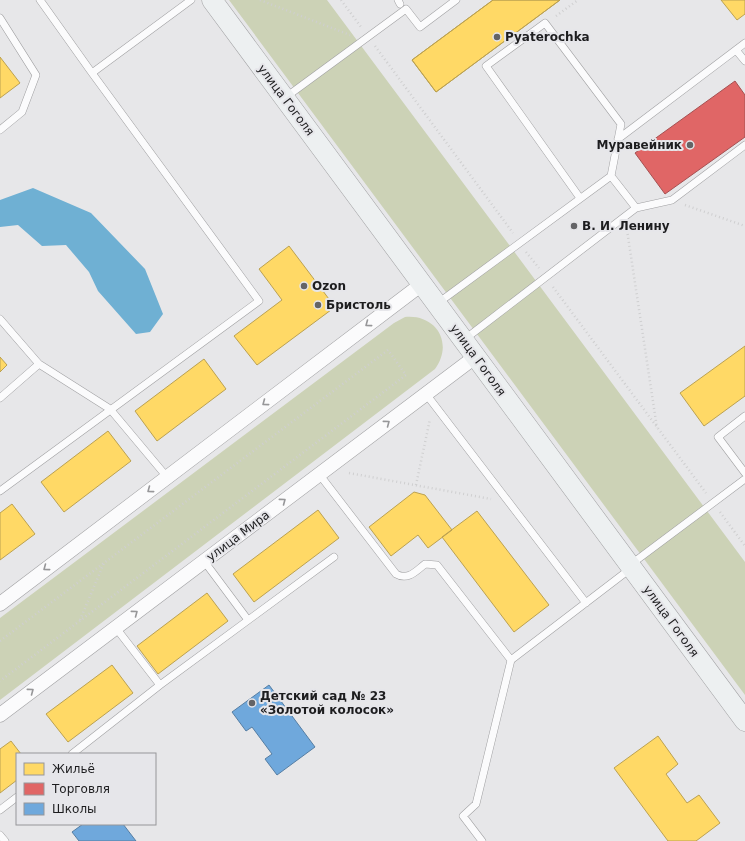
<svg xmlns="http://www.w3.org/2000/svg" width="745" height="841" font-family="'DejaVu Sans',sans-serif">
<style>
.green{fill:#ccd2b6}
.water{fill:#6fb0d3}
.homes{fill:#ffd966;stroke:#bba151}
.shops{fill:#e06666;stroke:#a65051}
.schools{fill:#6fa8dc;stroke:#567ea3}
.lines{fill:none;stroke-linecap:round;stroke-linejoin:round}
.lane-casing{stroke:#a0a0a2;stroke-width:8}
.street-casing{stroke:#a0a0a2;stroke-width:15}
.secondary-casing{stroke:#a0a0a2;stroke-width:21}
.path{stroke:#cfcfd0;stroke-width:2.5;stroke-dasharray:1 3;stroke-linecap:butt}
.lane{stroke:#fbfbfc;stroke-width:7}
.street{stroke:#fbfbfc;stroke-width:14}
.secondary{stroke:#edf0f1;stroke-width:20}
.oneway{stroke:#979799}
.poi-dot{fill:#646466;stroke:#e6e6ea;stroke-width:1.5}
.labels{text-anchor:middle;stroke-width:4;stroke-linejoin:round;paint-order:stroke}
.poi-label{font-size:12px;font-weight:bold;fill:#1d1d1f;stroke:#e6e6ea;text-anchor:start}
.street-label{font-size:12px;fill:#1d1d1f;stroke:#e6e6ea}
</style>
<rect width="100%" height="100%" fill="#e7e7e9"/>
<path class="green" d="M229,0H327L745,562V695Z
M405,317C436,314 454,343 435,369L0,700V618L394,323Z"/>
<path class="water" d="M33,188L91,213L145,269L163,314L150,332L136,334L98,291L89,272L66,245L42,246L18,225L0,227V200Z"/>
<path class="homes" d="M493,0H560L436,92L412,60Z
M493,0H560L436,92L412,60Z
M721,0H745V14L737,20Z
M0,57L20,83L0,98Z
M289,246L335,307L257,365L234,336L282,300L259,269Z
M745,346V396L704,426L680,393Z
M0,357L7,365L0,372Z
M204,359L226,389L157,441L135,411Z
M108,431L131,461L64,512L41,482Z
M414,492L425,495L452,530L428,548L418,535L391,556L369,527Z
M12,504L35,534L0,560V513Z
M318,510L339,538L254,602L233,574Z
M477,511L549,605L514,632L442,537Z
M207,593L228,621L158,674L137,646Z
M112,665L133,693L68,742L46,714Z
M658,736L678,764L666,774L687,803L699,795L720,823L696,841H668L614,768Z
M11,741L21,754H17V780L0,793V749Z"/>
<path class="shops" d="M735,81L745,95V137L665,194L635,153Z"/>
<path class="schools" d="M269,685L315,747L277,775L265,759L272,754L252,727L246,731L232,712Z
M83,824H123L136,841H79L72,832Z"/>
<g class="lines">
<g class="lane-casing">
<path id="lane" d="M40,0L92,73
M398,0L400,4
M0,18L36,75L22,112L0,130
M736,50L745,61
M286,97L406,9L420,27L456,0
M618,139L745,43
M580,198L486,66L545,23L621,124L611,176
M438,303L611,176L636,208
M0,319L39,364
M465,339L636,208L672,200L745,145
M426,394L586,603
M0,398L39,364L110,409L167,477
M745,416L718,437L745,473
M319,474L396,574C408,581 416,571 425,564L437,565L511,660L630,569
M0,491L259,301L92,73L191,0
M204,561L248,620
M630,565L745,479
M116,628L160,685
M72,754L160,685L334,557
M0,810L17,797
M0,835L5,841
M482,841L463,816L476,804L511,660"/>
</g>
<g class="street-casing">
<path id="street" d="M0,604L422,284
M0,715L475,357"/>
</g>
<g class="secondary-casing">
<path id="secondary" d="M212,0L745,721"/>
</g>
<path class="path" d="M260,0L350,35
M341,0L361,27
M556,16L578,0
M375,46L513,233
M685,205L745,226
M627,230L657,428
M526,252L539,268
M553,287L706,493
M349,473L491,499
M416,485L430,419
M720,512L745,546
M80,620L104,563
M0,641L388,350L406,375L0,681"/>
<use href="#lane" class="lane"/>
<use href="#street" class="street"/>
<use href="#secondary" class="secondary"/>
</g>
<defs><path id="oneway-chevron" d="M-2-3.5L2.5 0L-2 3.5" fill="none" stroke-width="1.6" stroke-linecap="round" stroke-linejoin="round"/></defs>
<g class="oneway">
<use href="#oneway-chevron" transform="translate(368 324) rotate(143)"/>
<use href="#oneway-chevron" transform="translate(265 403) rotate(143)"/>
<use href="#oneway-chevron" transform="translate(387 423) rotate(-37)"/>
<use href="#oneway-chevron" transform="translate(150 490) rotate(143)"/>
<use href="#oneway-chevron" transform="translate(283 501) rotate(-37)"/>
<use href="#oneway-chevron" transform="translate(46 568) rotate(143)"/>
<use href="#oneway-chevron" transform="translate(135 613) rotate(-37)"/>
<use href="#oneway-chevron" transform="translate(31 691) rotate(-37)"/>
</g>
<g class="poi-dot">
<circle cx="497" cy="37" r="4"/>
<circle cx="690" cy="145" r="4"/>
<circle cx="574" cy="226" r="4"/>
<circle cx="304" cy="286" r="4"/>
<circle cx="318" cy="305" r="4"/>
<circle cx="252" cy="703" r="4"/>
</g>
<g class="labels">
<g class="poi-label">
<text x="505" y="41">Pyaterochka</text>
<text x="682" y="149" text-anchor="end">Муравейник</text>
<text x="582" y="230">В. И. Ленину</text>
<text x="312" y="290">Ozon</text>
<text x="326" y="309">Бристоль</text>
<text x="260" y="700">Детский сад № 23<tspan x="260" dy="14">«Золотой колосок»</tspan></text>
</g>
<g class="street-label">
<text transform="translate(286 100) rotate(53)" y="4">улица Гоголя</text>
<text transform="translate(478 360) rotate(54)" y="4">улица Гоголя</text>
<text transform="translate(238 536) rotate(-37)" y="4">улица Мира</text>
<text transform="translate(671 621) rotate(54)" y="4">улица Гоголя</text>
</g>
</g>
<rect x="16" y="753" width="140" height="72" fill="#e6e6ea" stroke="#969699"/>
<rect x="24" y="763" width="20" height="12" fill="#ffd966" stroke="#969699"/>
<text x="52" y="773" font-size="12" fill="#1d1d1f">Жильё</text>
<rect x="24" y="783" width="20" height="12" fill="#e06666" stroke="#969699"/>
<text x="52" y="793" font-size="12" fill="#1d1d1f">Торговля</text>
<rect x="24" y="803" width="20" height="12" fill="#6fa8dc" stroke="#969699"/>
<text x="52" y="813" font-size="12" fill="#1d1d1f">Школы</text>
</svg>
